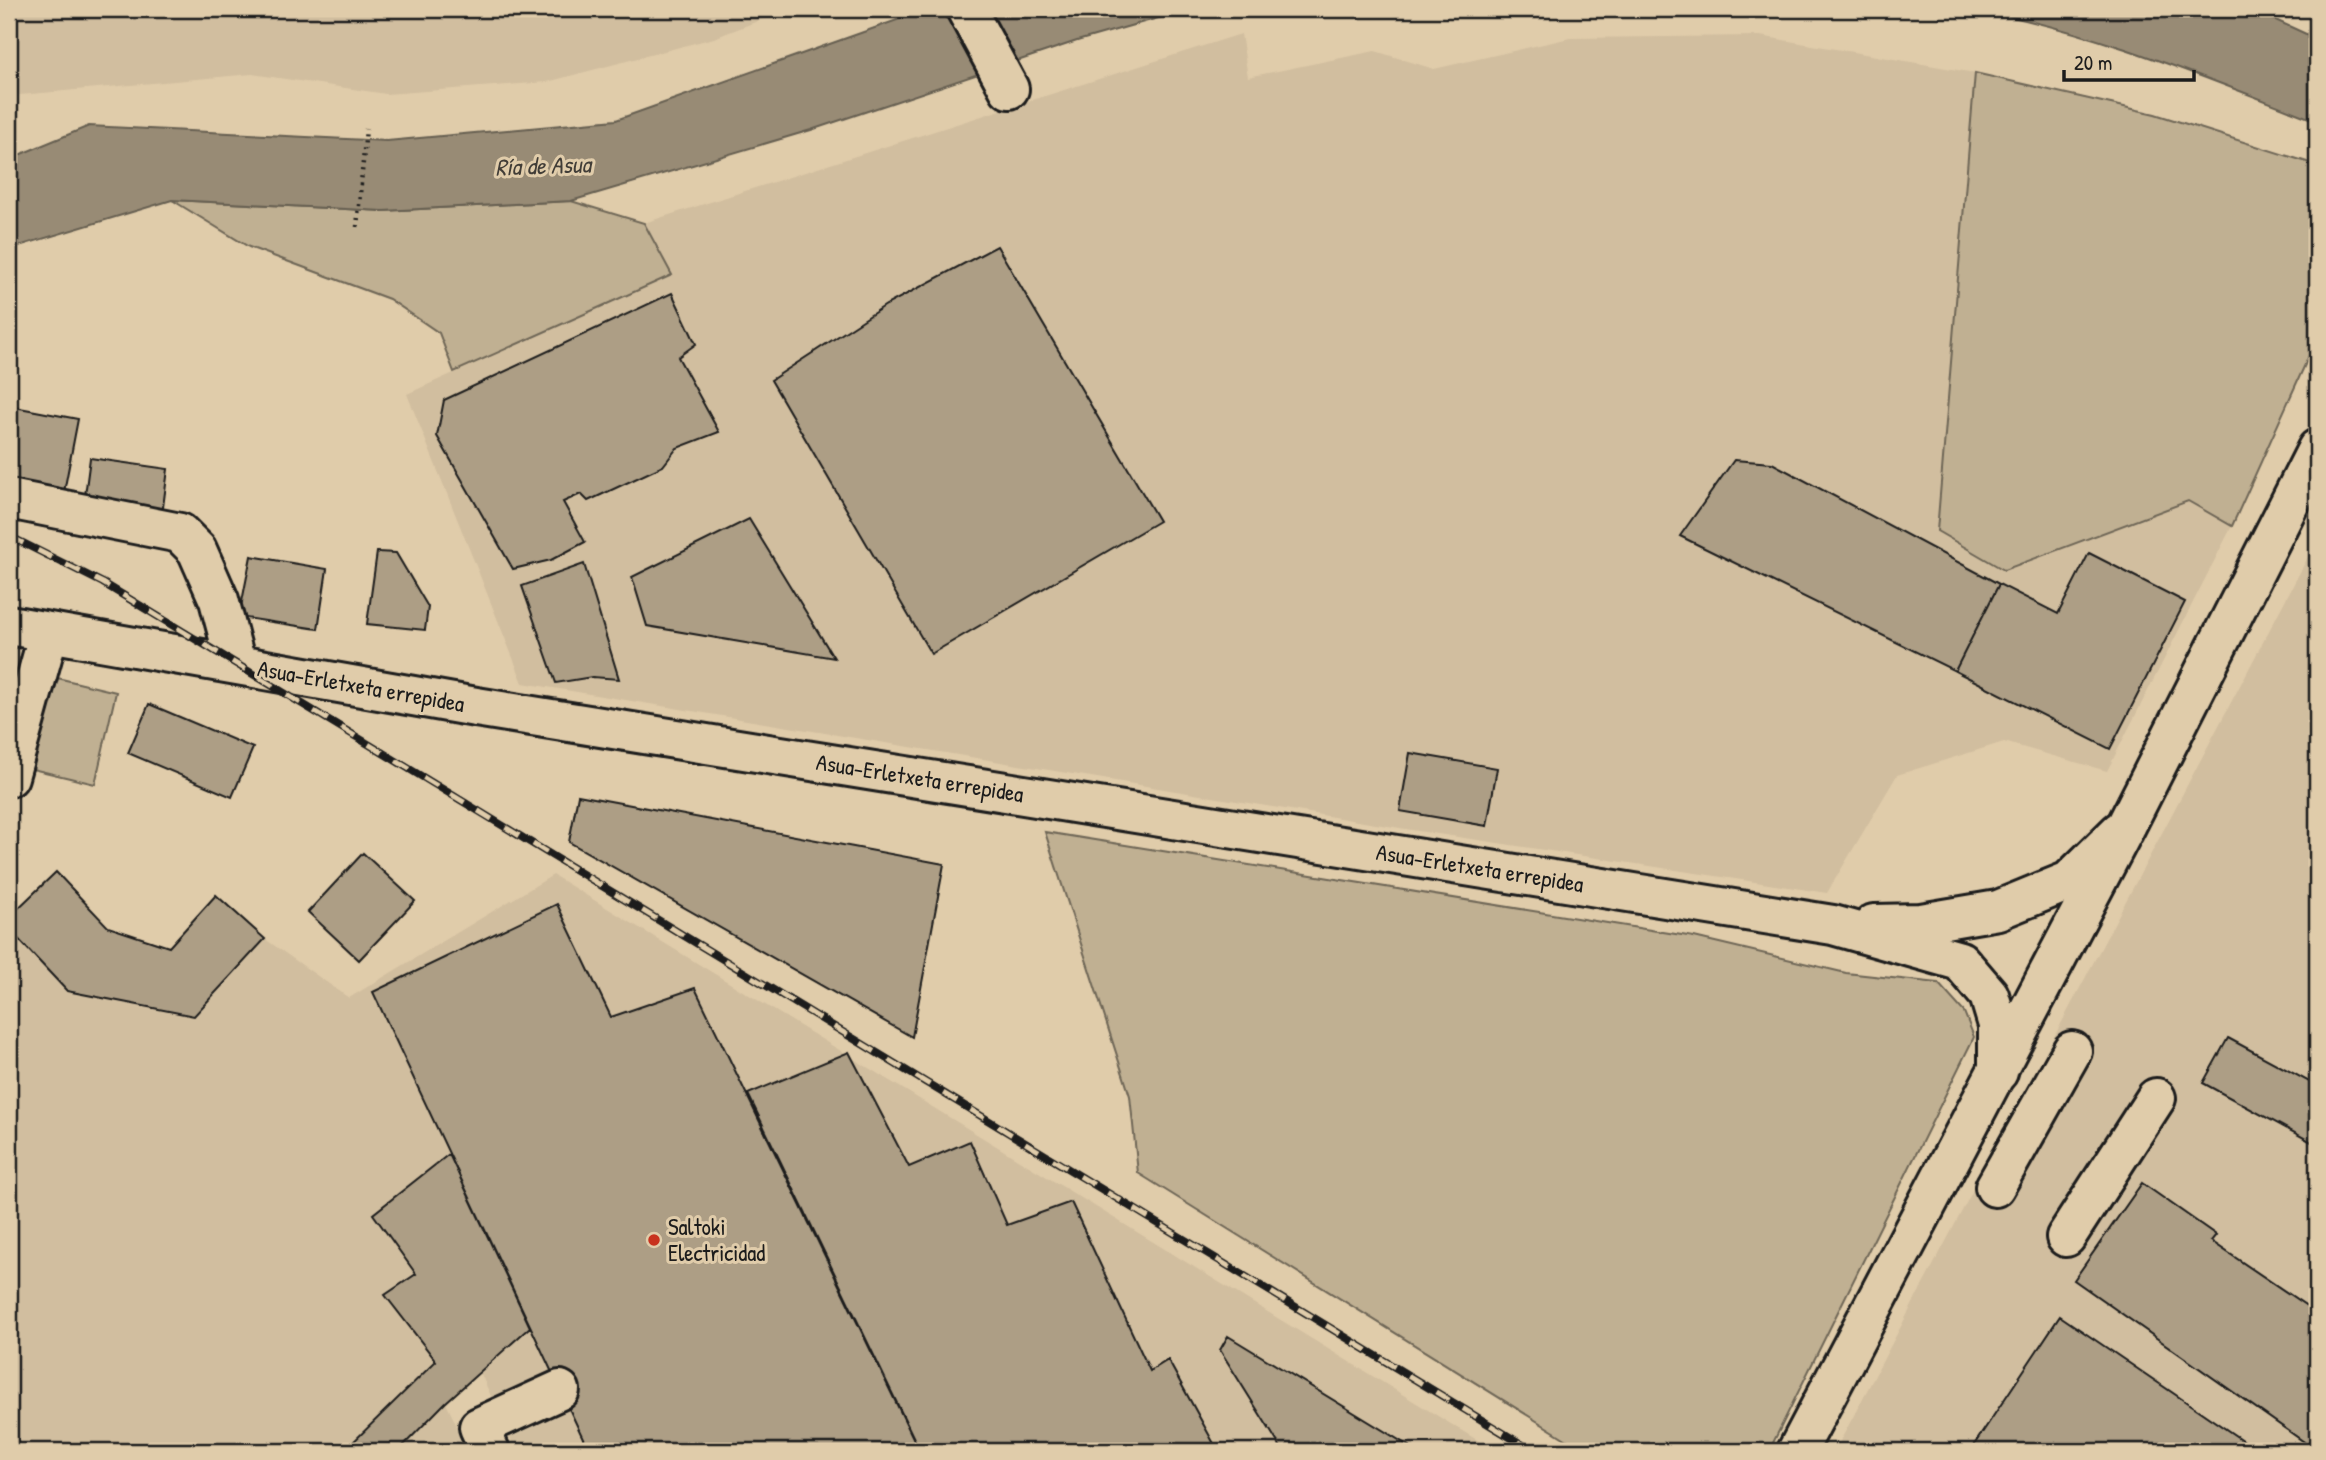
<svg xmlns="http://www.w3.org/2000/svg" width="2326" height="1460" font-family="'Patrick Hand',sans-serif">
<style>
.built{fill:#d1be9f}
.green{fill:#c0b092;stroke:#6e6657;stroke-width:2}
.water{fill:#988b75;stroke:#665f51;stroke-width:2}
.building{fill:#ad9e85;stroke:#1c1c1c;stroke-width:2}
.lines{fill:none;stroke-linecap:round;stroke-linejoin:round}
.minor-casing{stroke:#1c1c1c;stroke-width:44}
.major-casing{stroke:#1c1c1c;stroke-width:44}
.path{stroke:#1c1c1c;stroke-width:4.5;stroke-dasharray:2 5;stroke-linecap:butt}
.minor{stroke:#e0ccaa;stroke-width:38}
.major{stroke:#e0ccaa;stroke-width:38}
.rail-casing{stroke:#1c1c1c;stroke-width:8}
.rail{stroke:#e0ccaa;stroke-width:5;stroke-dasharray:16;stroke-linecap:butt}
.poi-dot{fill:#c8321e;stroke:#e0ccaa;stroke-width:2.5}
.labels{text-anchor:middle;stroke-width:6;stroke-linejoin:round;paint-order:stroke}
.street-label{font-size:23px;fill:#1c1c1c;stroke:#e0ccaa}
.poi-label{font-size:23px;fill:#1c1c1c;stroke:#e0ccaa;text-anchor:start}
.water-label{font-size:24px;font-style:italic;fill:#413d37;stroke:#e0ccaa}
</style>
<rect width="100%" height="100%" fill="#e0ccaa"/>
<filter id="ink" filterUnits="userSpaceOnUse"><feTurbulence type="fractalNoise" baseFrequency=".0143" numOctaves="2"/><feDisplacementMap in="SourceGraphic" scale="14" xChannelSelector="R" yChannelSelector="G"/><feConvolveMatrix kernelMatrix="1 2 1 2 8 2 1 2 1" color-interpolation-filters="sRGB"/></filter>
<g filter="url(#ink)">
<path class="built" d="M9,9H789L714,38L547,82L386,94L252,74L9,96Z
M1241,34L1248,77L1375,51L1434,69L1570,38L1760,36L1975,73L1937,531L2004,570L2188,501L2232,526L2107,771L2004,742L1897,775L1827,893L1418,831L523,683L407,394L671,275L644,223Z
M2317,540V1451H1835Z
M553,875L1495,1451H516L480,1372L446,1403L469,1451H9V929L67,991L265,939L349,998Z"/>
<path class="green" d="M1975,73L2155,114L2307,162L2317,169V338L2232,526L2188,501L2004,570L1937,531Z
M172,200L383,211L571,201L644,223L672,275L454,372L439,333L389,299L249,247Z
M49,676L116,692L95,784L28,768Z
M1045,832L1694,937L1846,973L1938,983L1964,1012L1974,1037L1769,1451H1585L1138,1173L1130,1096Z"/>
<path class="water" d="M928,9H1190L1077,41L811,130L571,201L383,211L172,200L9,249V159L89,126L387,141L616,120Z
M1972,9H2244L2269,17L2317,39V121C2203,77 2093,30 1972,9Z"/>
<path class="building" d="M997,246L1159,521L931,654L771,380L886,305Z
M672,293L696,344L678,357L719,432L677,448L663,466L588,501L581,494L563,502L585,542L551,560L513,569L437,436L444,400Z
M9,406L78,419L64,492L9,482Z
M90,458L168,469L162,515L84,503Z
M1734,460L1772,463L1999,584L1955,671L1680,536Z
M749,519L834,658L647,626L632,577Z
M377,552L396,553L428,607L425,630L367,624Z
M2089,553L2185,602L2110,749L1955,671L1999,584L2058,614Z
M251,556L327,569L318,629L239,617Z
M584,564L619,679L592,677L556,683L522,586Z
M149,704L253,748L232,797L128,753Z
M1410,753L1497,768L1487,826L1400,811Z
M578,795L944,864L912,1037L569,842Z
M363,853L415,901L359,960L308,912Z
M56,872L108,927L169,947L216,895L265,939L194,1016L67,991L9,929V917Z
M557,904L611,1017L695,988L918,1448L912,1451H589L373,992Z
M2228,1038L2317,1086V1145L2203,1083Z
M849,1052L909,1167L970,1141L1007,1225L1071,1202L1150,1371L1168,1360L1218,1451H920L748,1094Z
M449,1154L530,1327L445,1403L398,1451H344L436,1361L385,1295L416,1274L373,1214Z
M2142,1183L2216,1235L2211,1241L2317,1313V1451L2074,1280Z
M2060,1316L2258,1451H1970Z
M1228,1336L1417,1451H1283L1220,1350Z"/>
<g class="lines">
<g class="minor-casing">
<path id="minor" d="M966,9L1009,89
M9,499L180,533L197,550L219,600L236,664
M9,625L476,707L1833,925L1960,961L1989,995L1998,1025V1072
M9,777L49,632
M1874,924L1921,923L1998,910L2069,881L2119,832
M1995,1187L2072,1051
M2066,1237L2156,1098
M490,1451L479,1427L560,1390"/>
</g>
<g class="major-casing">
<path id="major" d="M1797,1451L2126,826L2317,449"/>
</g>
<path class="path" d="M357,227L366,129"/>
<use href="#minor" class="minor"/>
<use href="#major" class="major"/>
<g class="rail-casing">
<path id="rail" d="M9,536L103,583L1533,1451"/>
</g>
<use href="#rail" class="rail"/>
</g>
</g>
<circle class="poi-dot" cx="654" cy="1240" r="7"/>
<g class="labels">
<g class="street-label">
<text transform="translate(361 686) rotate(10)" y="8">Asua-Erletxeta errepidea</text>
<text transform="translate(920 778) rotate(9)" y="8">Asua-Erletxeta errepidea</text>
<text transform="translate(1480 868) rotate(9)" y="8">Asua-Erletxeta errepidea</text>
</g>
<g class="poi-label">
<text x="668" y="1235">Saltoki<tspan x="668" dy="26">Electricidad</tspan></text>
</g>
<g class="water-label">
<text transform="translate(543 166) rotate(-2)" y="8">Ría de Asua</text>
</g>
</g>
<rect width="2326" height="1460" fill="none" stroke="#e0ccaa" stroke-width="35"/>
<rect x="18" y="18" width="2291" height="1425" fill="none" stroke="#1c1c1c" stroke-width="2.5" filter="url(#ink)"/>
<path d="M2064 70v10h130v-10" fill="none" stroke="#1c1c1c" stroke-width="3.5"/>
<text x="2074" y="70" font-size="21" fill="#1c1c1c" stroke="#e0ccaa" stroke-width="5" paint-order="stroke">20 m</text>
</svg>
